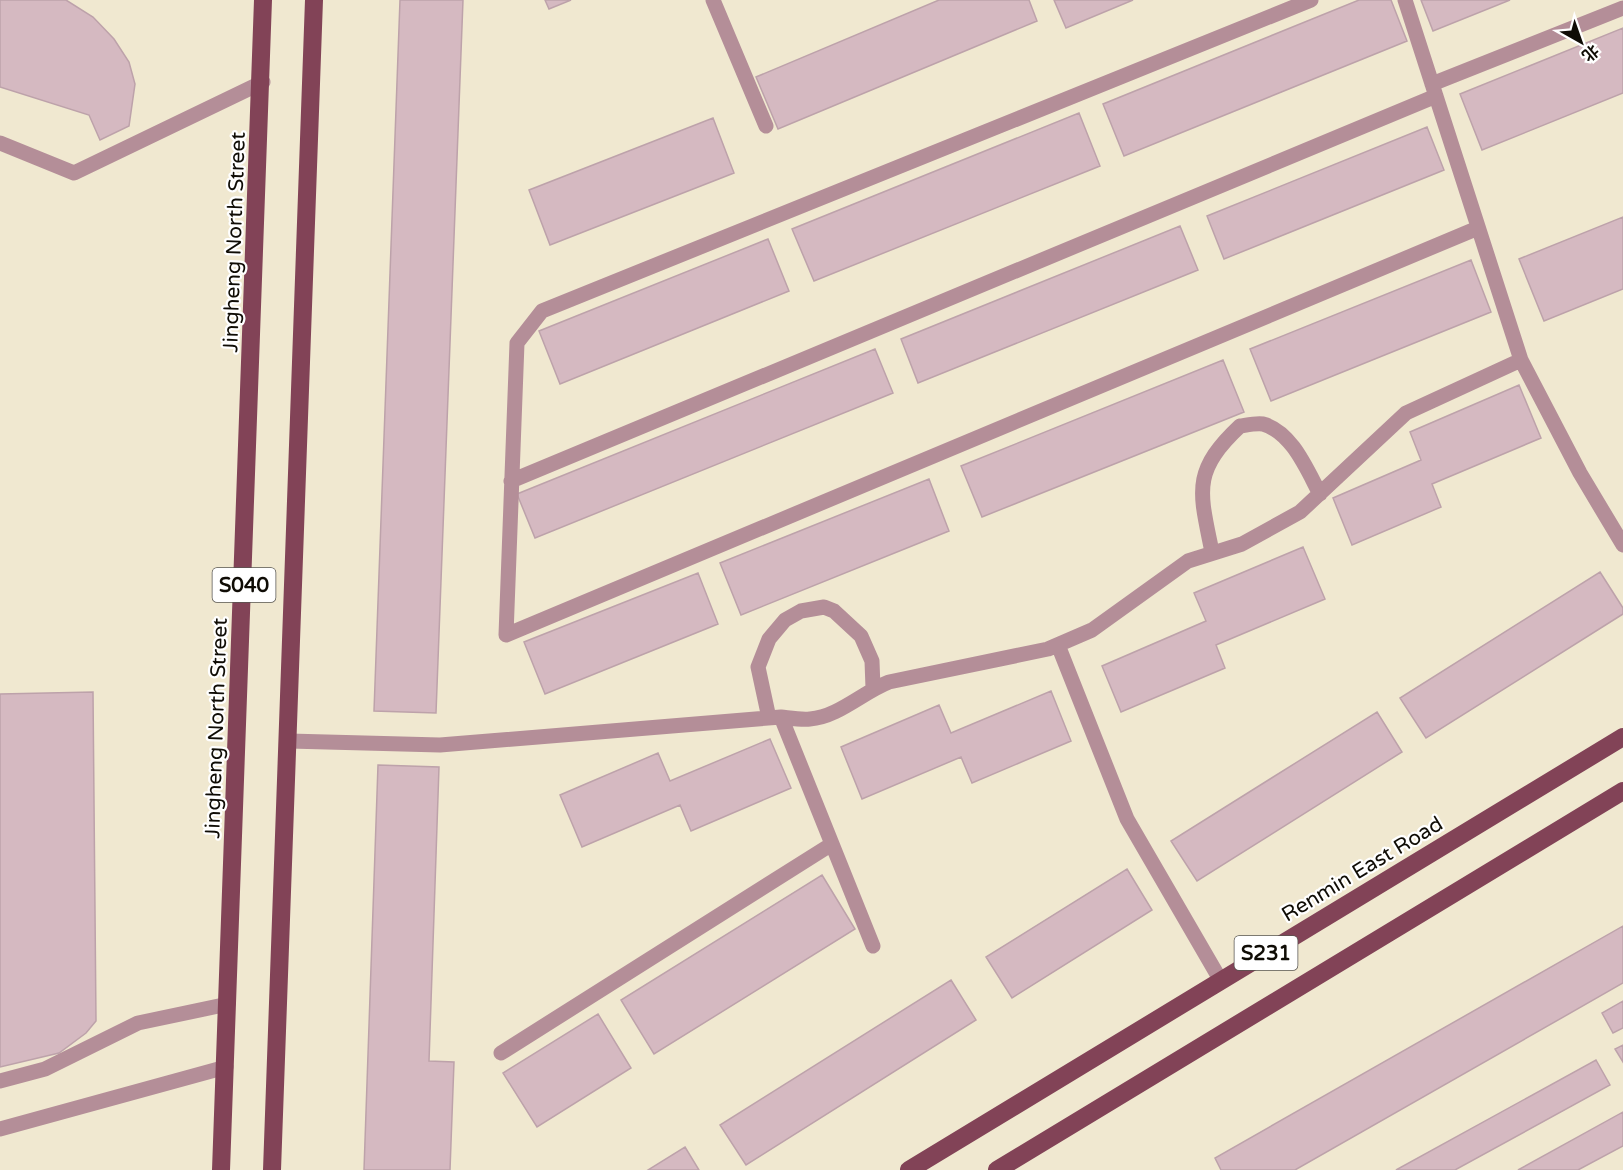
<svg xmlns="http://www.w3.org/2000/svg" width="1623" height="1170" font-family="'Varela Round','Noto Sans SC',sans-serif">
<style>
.building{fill:#d5b9c1;stroke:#bda2aa;stroke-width:1.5}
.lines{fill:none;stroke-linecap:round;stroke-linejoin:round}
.lane{stroke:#b48e98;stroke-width:15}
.primary{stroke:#824357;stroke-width:18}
.labels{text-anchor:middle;stroke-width:4.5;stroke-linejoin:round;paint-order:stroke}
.shield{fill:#fff;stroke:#575550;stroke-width:1.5}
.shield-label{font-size:20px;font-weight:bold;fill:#0f0c05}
.street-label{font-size:21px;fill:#0f0c05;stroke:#fff}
</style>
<rect width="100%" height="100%" fill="#f0e8d0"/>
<path class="building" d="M0,0H66L93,17L114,39L129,62L135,84L129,126L100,140L89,115L0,87Z
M400,0H463L436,713L374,711Z
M545,0H571L549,9Z
M939,0H1029L1037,21L778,129L756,77Z
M1054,0H1133L1066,28Z
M1359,0H1391L1407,41L1124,156L1103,104Z
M1421,0H1510L1433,31Z
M1623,28V93L1482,150L1460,94Z
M1079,113L1100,166L814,281L792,229Z
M713,118L734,173L550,245L529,190Z
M1427,127L1444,170L1224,259L1207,216Z
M1623,217V289L1544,321L1519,259Z
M1180,226L1198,270L918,383L901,339Z
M768,239L789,291L560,384L539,331Z
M1471,260L1491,312L1271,401L1250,349Z
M875,349L893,393L535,538L517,494Z
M1223,360L1244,412L982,517L961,466Z
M1519,385L1541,438L1432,484L1441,507L1352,545L1333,498L1421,460L1410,432Z
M929,479L949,531L741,615L720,563Z
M1303,547L1325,599L1216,645L1225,668L1121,712L1102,666L1206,621L1194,593Z
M1600,572L1623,608V614L1426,738L1400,698Z
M698,573L718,624L545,694L524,642Z
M1051,691L1071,741L972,783L961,757L862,799L841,747L939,705L951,733Z
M93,692L96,1021L86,1033L59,1053L0,1067V694Z
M1377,712L1402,752L1197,881L1171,841Z
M770,739L791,788L691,831L680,805L582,847L560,795L658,753L670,781Z
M378,765L439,767L429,1061L454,1062L450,1170H364Z
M1127,869L1152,910L1012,998L986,957Z
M822,875L855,929L654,1054L621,1000Z
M1623,926V983L1295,1170H1221L1215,1158Z
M951,980L976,1020L746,1165L720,1125Z
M1623,1001V1028L1613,1033L1602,1013Z
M598,1014L631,1068L537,1127L503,1073Z
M1623,1045V1062L1615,1049Z
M1596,1060L1610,1085L1455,1170H1396Z
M1623,1112V1146L1578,1170H1518Z
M685,1147L699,1170H648Z"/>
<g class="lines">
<path class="lane" d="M713,0L766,126
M1311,0L542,311L517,343L506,635L1478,228
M1405,0L1521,360L1580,473L1623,545
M1432,84L1623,8
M0,143L74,173L263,82
M511,481L1436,96
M1212,552C1200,492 1191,472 1240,426C1247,425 1256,423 1263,424C1292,432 1307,470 1320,494
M1058,645L1127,819L1221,981
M781,717L873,946
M769,718L758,667L769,639L785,620L801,611L824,607L834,611L861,636L872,661L873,688
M289,741L440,745L781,717C790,718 801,720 810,719C838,717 863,692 889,682L1048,649L1092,630L1188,561L1242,544L1300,512L1406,413L1521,360
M501,1053L832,844
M0,1081L45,1069L138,1023L228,1004
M0,1129L226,1067"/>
<path class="primary" d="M221,1170L263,0
M272,1170L314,0
M909,1170L1623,737
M997,1170L1623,791"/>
</g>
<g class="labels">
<g class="shield">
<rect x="212.5" y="568" width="63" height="34" rx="4.5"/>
<rect x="1234.5" y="936" width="63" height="34" rx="4.5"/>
</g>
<g class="shield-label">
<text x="244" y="592">S040</text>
<text x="1266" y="960">S231</text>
</g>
<g class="street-label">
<text transform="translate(234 242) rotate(-88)" y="7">Jingheng North Street</text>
<text transform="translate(216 728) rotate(-88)" y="7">Jingheng North Street</text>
<text transform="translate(1362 869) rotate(-31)" y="7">Renmin East Road</text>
</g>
</g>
<g transform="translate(1581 42) rotate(140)" stroke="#ffffff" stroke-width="4.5" paint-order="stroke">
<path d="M0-4.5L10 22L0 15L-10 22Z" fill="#0f0c05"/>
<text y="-9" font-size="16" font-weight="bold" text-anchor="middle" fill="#0f0c05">北</text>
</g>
</svg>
